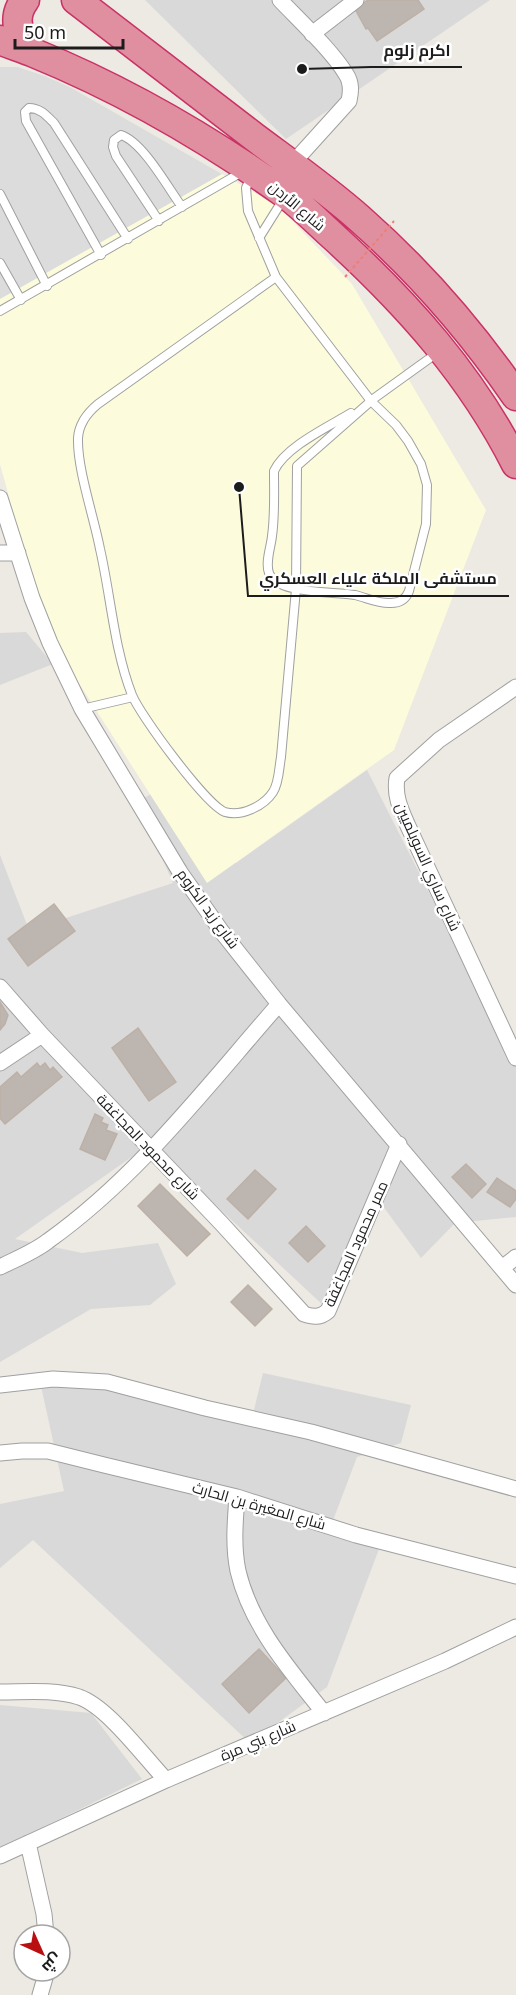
<svg xmlns="http://www.w3.org/2000/svg" width="516" height="1995" font-family="'Noto Sans',Cairo,sans-serif">
<style>
.residential{fill:#dad9d9}
.education{fill:#fcfcdc}
.parking{fill:#dcdcdc}
.building{fill:#bdb5af;stroke:#bdb0a6;stroke-width:1.5}
.lines{fill:none;stroke-linecap:round;stroke-linejoin:round}
.lane-casing{stroke:#a0a0a0;stroke-width:10}
.street-casing{stroke:#a0a0a0;stroke-width:17}
.highway-casing{stroke:#ca3166;stroke-width:31}
.lane{stroke:#fff;stroke-width:8}
.street{stroke:#fff;stroke-width:15}
.highway{stroke:#df8f9f;stroke-width:28}
.path-bridge{stroke:#ef7e72;stroke-width:2;stroke-dasharray:3 3;stroke-linecap:butt}
.labels{text-anchor:middle;stroke-width:5;stroke-linejoin:round;paint-order:stroke}
.street-label{font-size:15px;fill:#1c1c1c;stroke:#fff}
.leader{fill:none;stroke:#1c1c1c;stroke-width:2}
.callout-dot{fill:#1c1c1c;stroke:#fff;stroke-width:2}
.callout-label{font-size:16px;text-anchor:middle;font-weight:bold;fill:#1c1c1c;stroke:#fff;stroke-width:5;stroke-linejoin:round;paint-order:stroke}
</style>
<rect width="100%" height="100%" fill="#ede9e3"/>
<path class="residential" d="M145,0H490L286,139Z
M26,632L53,664L0,685V633Z
M367,770L516,1064V1217L455,1223L421,1258L377,1198L324,1306L150,1144L15,1239L82,1253L158,1243L176,1284L150,1305L91,1309L0,1362V855L29,930L173,883L138,802L181,775L236,863Z
M59,1373L251,1422L263,1373L411,1405L401,1443L357,1457L332,1523L382,1541L327,1687L250,1743L33,1540L0,1568V1504L64,1491L39,1377Z
M0,1705L91,1713L142,1779L0,1848Z"/>
<path class="education" d="M0,67H18L45,76L70,87L278,206L352,284L486,510L394,750L207,883L46,632L0,464Z"/>
<path class="parking" d="M0,67H18L45,76L70,87L222,174L0,299Z"/>
<path class="building" d="M368,0H418L424,9L377,41L368,28L366,29L355,9Z
M54,904L75,931L28,966L8,939Z
M0,1002L8,1015L5,1024L0,1030Z
M138,1028L176,1082L149,1101L112,1048Z
M37,1063L40,1067L45,1063L50,1070L53,1067L62,1077L5,1124L0,1118V1087L17,1072L21,1077Z
M95,1114L103,1118L101,1122L108,1125L106,1130L117,1134L105,1160L80,1149Z
M466,1164L486,1184L472,1198L452,1177Z
M255,1170L276,1189L248,1219L227,1199Z
M497,1178L516,1191V1199L510,1207L487,1192Z
M160,1184L210,1234L187,1256L138,1206Z
M306,1226L325,1246L308,1262L289,1243Z
M248,1285L272,1309L255,1326L231,1302Z
M259,1649L286,1678L249,1713L222,1684Z"/>
<g class="lines">
<g class="lane-casing">
<path id="lane" d="M251,176L246,188L248,211L276,277L371,401L396,425L408,441L421,464L427,485L426,524L409,591C406,599 400,603 391,603C379,604 367,598 355,595C335,591 277,595 269,573C265,562 271,547 272,536C275,515 274,493 274,471C285,447 328,427 351,413
M0,194L47,286
M159,221L116,156L113,147L114,140L121,135C143,142 168,188 182,207
M259,238L284,198
M101,255L26,121L25,112L29,108C40,108 46,115 54,123L128,239
M0,263L21,300
M276,277L98,404C87,413 79,423 78,438C77,469 94,517 100,549C111,597 114,649 132,695C140,715 206,805 225,812C241,817 264,806 273,792C279,783 279,768 281,757L296,589L297,466L371,401
M0,311L242,172
M369,402L437,353
M82,709L133,697"/>
</g>
<g class="street-casing">
<path id="street" d="M280,0C300,21 332,51 346,74C352,83 351,92 349,101L292,164
M312,34L356,0
M0,498L32,598L50,643L82,709L180,872L222,932L279,1004L516,1285
M0,553H18
M516,687L439,740L397,778C394,796 401,810 408,826L516,1058
M0,987L42,1035L222,1224L304,1314C313,1317 320,1318 328,1311L399,1144
M0,1063L42,1035
M0,1267C16,1259 34,1252 48,1241C138,1177 207,1086 279,1004
M502,1268L516,1257
M0,1385L53,1379L107,1382L205,1408L311,1432L516,1489
M0,1453L22,1451H48L104,1465L237,1497L356,1535L516,1576
M237,1497C235,1522 233,1547 238,1571C251,1626 290,1670 324,1713
M0,1692C25,1692 54,1689 79,1697C108,1707 144,1757 166,1780
M28,1843L44,1914L46,1935
M0,1856L166,1780L445,1661L516,1627
M40,1995L47,1971"/>
</g>
<g class="highway-casing">
<path id="highway" d="M25,0C11,18 18,37 33,52
M76,0C135,45 194,90 253,136C289,163 326,189 360,219C419,271 472,332 516,396
M0,40C11,45 23,48 34,53C122,89 207,138 284,193C302,206 318,223 335,238C408,305 471,375 516,464"/>
</g>
<use href="#lane" class="lane"/>
<use href="#street" class="street"/>
<use href="#highway" class="highway"/>
<path class="path-bridge" d="M345,277L394,221"/>
</g>
<g class="labels">
<g class="street-label">
<text transform="translate(297 206) rotate(40)" y="5">شارع الأردن</text>
<text transform="translate(428 867) rotate(66)" y="5">شارع ساري السويلميين</text>
<text transform="translate(208 909) rotate(54)" y="5">شارع زيد الكروم</text>
<text transform="translate(148 1147) rotate(46)" y="5">شارع محمود المجاغفة</text>
<text transform="translate(356 1244) rotate(-66)" y="5">ممر محمود المجاغفة</text>
<text transform="translate(259 1506) rotate(16)" y="5">شارع المغيرة بن الحارث</text>
<text transform="translate(258 1741) rotate(-23)" y="5">شارع بني مرة</text>
</g>
</g>
<path class="leader" d="M302 69L371 67H462M239 487L248 596H509"/>
<g class="callout-dot">
<circle cx="302" cy="69" r="6"/>
<circle cx="239" cy="487" r="6"/>
</g>
<g class="callout-label">
<text x="417" y="56">اكرم زلوم</text>
<text x="378" y="584">مستشفى الملكة علياء العسكري</text>
</g>
<g transform="translate(42 1953) rotate(135)"><circle r="28" fill="#ffffff" stroke="#a4a4a4" stroke-width="1.5"/>
<path d="M0-4.5L10 22L0 15L-10 22Z" fill="#b90f10"/>
<text y="-9" font-size="16" font-weight="bold" text-anchor="middle" fill="#1c1c1c">ش</text>
</g>
<path d="M15 39v9h108v-9" fill="none" stroke="#1c1c1c" stroke-width="3"/>
<text x="24" y="39" font-size="18" fill="#1c1c1c" stroke="#ffffff" stroke-width="4.5" paint-order="stroke">50 m</text>
</svg>
